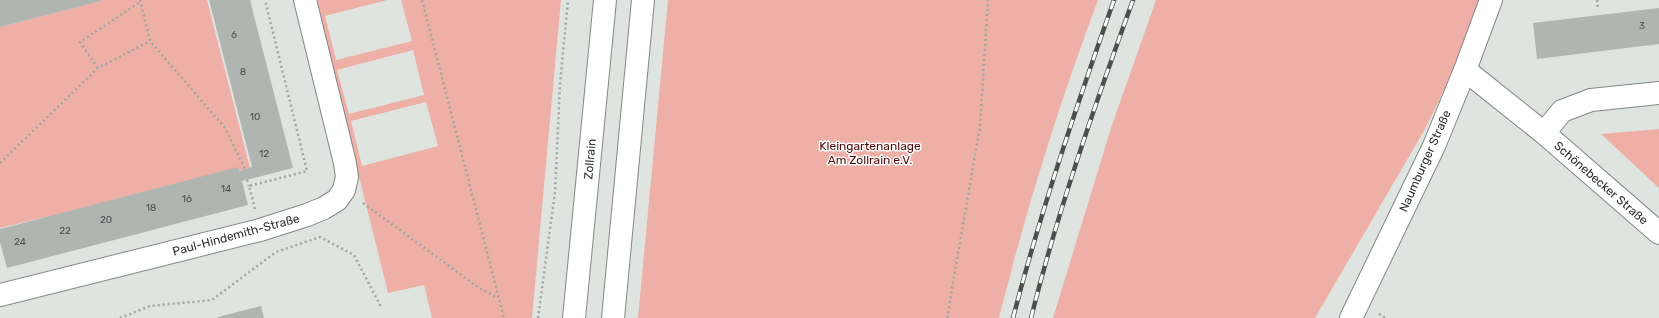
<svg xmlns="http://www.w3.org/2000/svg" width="1659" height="318" font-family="Rubik,sans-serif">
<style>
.green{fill:#eeb0a6;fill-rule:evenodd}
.building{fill:#b0b5b2}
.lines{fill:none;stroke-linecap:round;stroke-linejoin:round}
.minor-casing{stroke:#838885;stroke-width:24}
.major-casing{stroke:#838885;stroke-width:24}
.path{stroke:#a0a5a2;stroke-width:2.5;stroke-dasharray:2 3;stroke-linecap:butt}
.minor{stroke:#fff;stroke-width:22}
.major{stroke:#fff;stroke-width:22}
.rail-casing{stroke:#4c4f4d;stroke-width:4.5}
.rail{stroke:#fff;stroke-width:3;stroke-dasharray:9;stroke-linecap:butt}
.labels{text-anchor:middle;stroke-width:3;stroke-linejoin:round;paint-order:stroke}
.number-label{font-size:10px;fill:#4d504e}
.park-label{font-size:12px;fill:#510805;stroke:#fff}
.street-label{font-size:12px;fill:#2c2f2d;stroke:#fff}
</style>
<rect width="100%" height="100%" fill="#dfe4e1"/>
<path class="green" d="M103,0H207L250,168L0,228V27Z
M315,0H387L325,16L336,60L412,41L401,0H561L532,318H432L424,285L388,293ZM413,50L424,95L349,114L337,70ZM426,102L438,146L362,166L351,121Z
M668,0H1098C1059,104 1026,210 999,318H638Z
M1156,0H1479L1448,82L1425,129L1315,318H1053L1111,128Z
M1659,129V188L1601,134Z"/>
<path class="building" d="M0,0H101V1L0,27Z
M209,0H250L293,168L242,181L248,205L7,268L0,242V229L238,167L239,171L252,167Z
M1659,8V44L1537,59L1533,23Z
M261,306L264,318H218V317Z"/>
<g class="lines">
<g class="minor-casing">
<path id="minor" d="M1465,70L1544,133L1659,233
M1544,133L1562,111L1591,100L1659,93
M0,295L260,230L307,215L324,208L337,200L344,190L347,177L345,163L305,0
M1351,318L1434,146L1465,70L1491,0"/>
</g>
<g class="major-casing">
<path id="major" d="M574,318L605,0
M613,318L643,0"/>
</g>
<path class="path" d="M140,0L150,41L225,128L245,169
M422,0L504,318
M1597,0L1598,9
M98,68L80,42L140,2
M0,163L98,68L150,41
M247,180L249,186
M363,203L479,288L498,298
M255,209L249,186L307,171L265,0
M1379,314L1385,318
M120,318L150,306L212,300L276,252L320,237L354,255L381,307
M538,318L555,192L560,84L568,0
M947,318L980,126L988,0"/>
<use href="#minor" class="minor"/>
<use href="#major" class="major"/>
<g class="rail-casing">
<path id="rail" d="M1013,318C1041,210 1077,105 1114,0
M1031,318C1058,210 1095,105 1133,0"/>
</g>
<use href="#rail" class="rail"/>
</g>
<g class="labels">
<g class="number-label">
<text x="1642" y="29">3</text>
<text x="234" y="38">6</text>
<text x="243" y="75">8</text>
<text x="255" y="120">10</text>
<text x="264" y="157">12</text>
<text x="226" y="192">14</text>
<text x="187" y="202">16</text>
<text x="151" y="211">18</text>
<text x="106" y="223">20</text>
<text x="65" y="234">22</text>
<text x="20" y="245">24</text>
</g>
<g class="park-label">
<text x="870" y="150">Kleingartenanlage<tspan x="870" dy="14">Am Zollrain e.V.</tspan></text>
</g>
<g class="street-label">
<text transform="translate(590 159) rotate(-85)" y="4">Zollrain</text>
<text transform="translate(1425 161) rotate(-66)" y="4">Naumburger Straße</text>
<text transform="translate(1601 183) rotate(41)" y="4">Schönebecker Straße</text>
<text transform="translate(236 235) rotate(-15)" y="4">Paul-Hindemith-Straße</text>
</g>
</g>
</svg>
